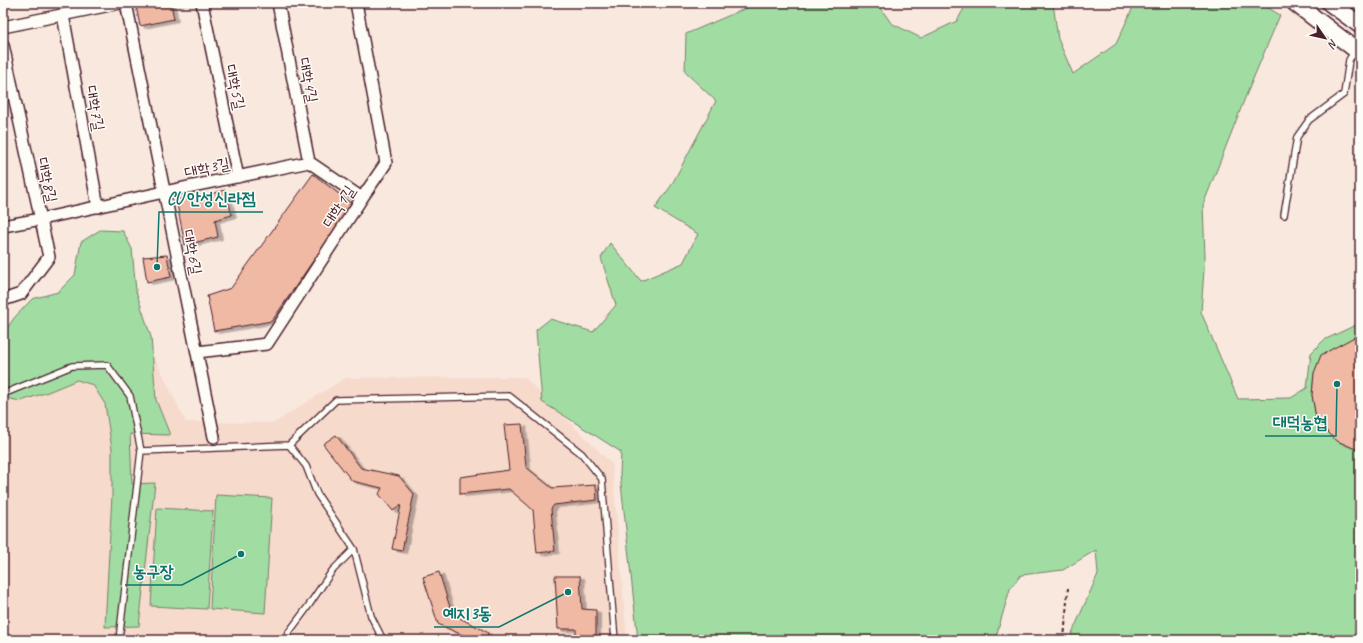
<svg xmlns="http://www.w3.org/2000/svg" width="1363" height="643" font-family="Caveat,'Poor Story',sans-serif">
<style>
.built{fill:#f6dacc}
.green{fill:#a1dda3;stroke:#767e67}
.building{fill:#efb9a3;stroke:#4a1f2b;filter:url(#shadow)}
.lines{fill:none;stroke-linecap:round;stroke-linejoin:round}
.lane-casing{stroke:#4a1f2b;stroke-width:8}
.street-casing{stroke:#4a1f2b;stroke-width:14}
.secondary-casing{stroke:#4a1f2b;stroke-width:19}
.path{stroke:#4a1f2b;stroke-width:2;stroke-dasharray:4 3;stroke-linecap:butt}
.lane{stroke:#fdfcf7;stroke-width:5.5}
.street{stroke:#fdfcf7;stroke-width:11}
.secondary{stroke:#fdfcf7;stroke-width:16}
.labels{text-anchor:middle;stroke-width:3;stroke-linejoin:round;paint-order:stroke}
.street-label{font-size:16px;fill:#4a1f2b;stroke:#fdfcf7}
.leader{fill:none;stroke:#0f766e;stroke-width:1.5}
.callout-dot{fill:#0f766e;stroke:#fdfcf7;stroke-width:1.5}
.callout-label{font-size:17px;text-anchor:middle;font-weight:bold;fill:#0f766e;stroke:#fdfcf7;stroke-width:3;stroke-linejoin:round;paint-order:stroke}
</style>
<defs>
<filter id="shadow"><feDropShadow dx="4.5" dy="2.5" stdDeviation="0" flood-color="#0004"/></filter>
</defs>
<rect width="100%" height="100%" fill="#f9e8de"/>
<filter id="ink" filterUnits="userSpaceOnUse"><feTurbulence type="fractalNoise" baseFrequency=".025" numOctaves="2"/><feDisplacementMap in="SourceGraphic" scale="8" xChannelSelector="R" yChannelSelector="G"/><feConvolveMatrix kernelMatrix="1 2 1 2 8 2 1 2 1" color-interpolation-filters="sRGB"/></filter>
<g filter="url(#ink)">
<path class="built" d="M104,342L154,357L186,422L274,423L345,378L524,377L612,464L627,640H3V380Z"/>
<path class="green" d="M758,3H877L891,23L921,38L957,21L967,3H1053L1058,39L1073,74L1116,44L1135,3H1260L1280,15L1245,98L1203,205L1205,256L1201,312L1238,399L1291,398L1307,388L1311,353L1324,340L1360,323V334L1314,373L1312,395L1316,418L1360,451V640H1069L1098,574L1096,550L1063,570L1021,575L1010,589L995,640H638L620,474L621,452L568,418L542,402L536,330L550,319L593,332L616,305L601,258L610,243L641,281L683,263L698,234L655,208L671,186L716,101L685,72L686,34Z
M100,230L123,231L132,249L136,291L151,337L156,400L170,435L130,434L132,484L155,483L139,626L105,627L112,495V449L105,404L93,385L77,380L48,392L21,401L10,399L3,395V334L14,318L32,299L58,292L75,275L81,242Z
M216,495L272,498L265,613L210,609Z
M157,508L213,511L207,609L151,606Z"/>
<path class="building" d="M157,3H171L174,19L140,26L136,6Z
M313,174L352,204L272,321L214,331L207,296L231,288Z
M225,190L232,215L215,220L218,237L185,245L176,199L203,196Z
M167,255L171,277L147,282L143,257Z
M1360,334V451L1335,440L1316,418L1312,395L1314,373L1321,355Z
M522,424L526,467L552,488L596,485L597,500L554,505L551,509L555,551L537,553L533,510L509,489L460,494V477L509,470L504,425Z
M336,435L361,468L399,476L414,494L402,551L392,549L401,505L393,511L379,494L382,488L352,481L323,444Z
M439,572L452,614L487,632L490,640H461L467,637L438,624L423,577Z
M555,576H580L582,609L596,610V640H576V629H558Z"/>
<g class="lines">
<g class="lane-casing">
<path id="lane" d="M1284,215L1297,137L1309,120L1344,94L1349,60L1360,42
M3,394L72,366L107,365L130,396L141,451
M289,445L306,466L317,494L354,549L371,616L383,640
M119,640L141,451L289,445L336,400L509,396L582,454L602,479L615,640
M287,640L289,632L307,608L332,571L354,549"/>
</g>
<g class="street-casing">
<path id="street" d="M126,3L214,437
M202,3L238,177
M278,3L309,162
M63,15L98,207
M3,27L120,3
M3,45L49,257L21,294L3,300
M3,226L41,219L164,192L309,162L362,198
M197,352L267,344L362,198L386,163L356,3"/>
</g>
<g class="secondary-casing">
<path id="secondary" d="M1295,3L1360,53
M1330,3L1360,25"/>
</g>
<path class="path" d="M1064,640L1068,588"/>
<use href="#lane" class="lane"/>
<use href="#street" class="street"/>
<use href="#secondary" class="secondary"/>
</g>
</g>
<g class="labels">
<g class="street-label">
<text transform="translate(309 80) rotate(79)" y="6">대학4길</text>
<text transform="translate(236 87) rotate(78)" y="6">대학5길</text>
<text transform="translate(96 108) rotate(80)" y="6">대학7길</text>
<text transform="translate(207 167) rotate(-12)" y="6">대학3길</text>
<text transform="translate(48 180) rotate(78)" y="6">대학8길</text>
<text transform="translate(338 206) rotate(-57)" y="6">대학1길</text>
<text transform="translate(193 252) rotate(79)" y="6">대학6길</text>
</g>
</g>
<path class="leader" d="M157 267L159 212H263M1337 384L1336 436H1265M241 554L182 585H125M568 592L499 627H434"/>
<g class="callout-dot">
<circle cx="157" cy="267" r="4"/>
<circle cx="1337" cy="384" r="4"/>
<circle cx="241" cy="554" r="4"/>
<circle cx="568" cy="592" r="4"/>
</g>
<g class="callout-label">
<text x="211" y="204">CU 안성신라점</text>
<text x="1300" y="428">대덕농협</text>
<text x="153" y="577">농구장</text>
<text x="467" y="619">예지3동</text>
</g>
<rect width="1363" height="643" fill="none" stroke="#fdfcf7" stroke-width="16"/>
<rect x="8" y="8" width="1347" height="627" fill="none" stroke="#4a1f2b" stroke-width="1.5" filter="url(#ink)"/>
<g transform="translate(1325 38) rotate(124)" stroke="#fdfcf7" stroke-width="3" paint-order="stroke">
<path d="M0-3L7 15L0 10L-7 15Z" fill="#4a1f2b"/>
<text y="-6" font-size="11" font-weight="bold" text-anchor="middle" fill="#4a1f2b">N</text>
</g>
</svg>
